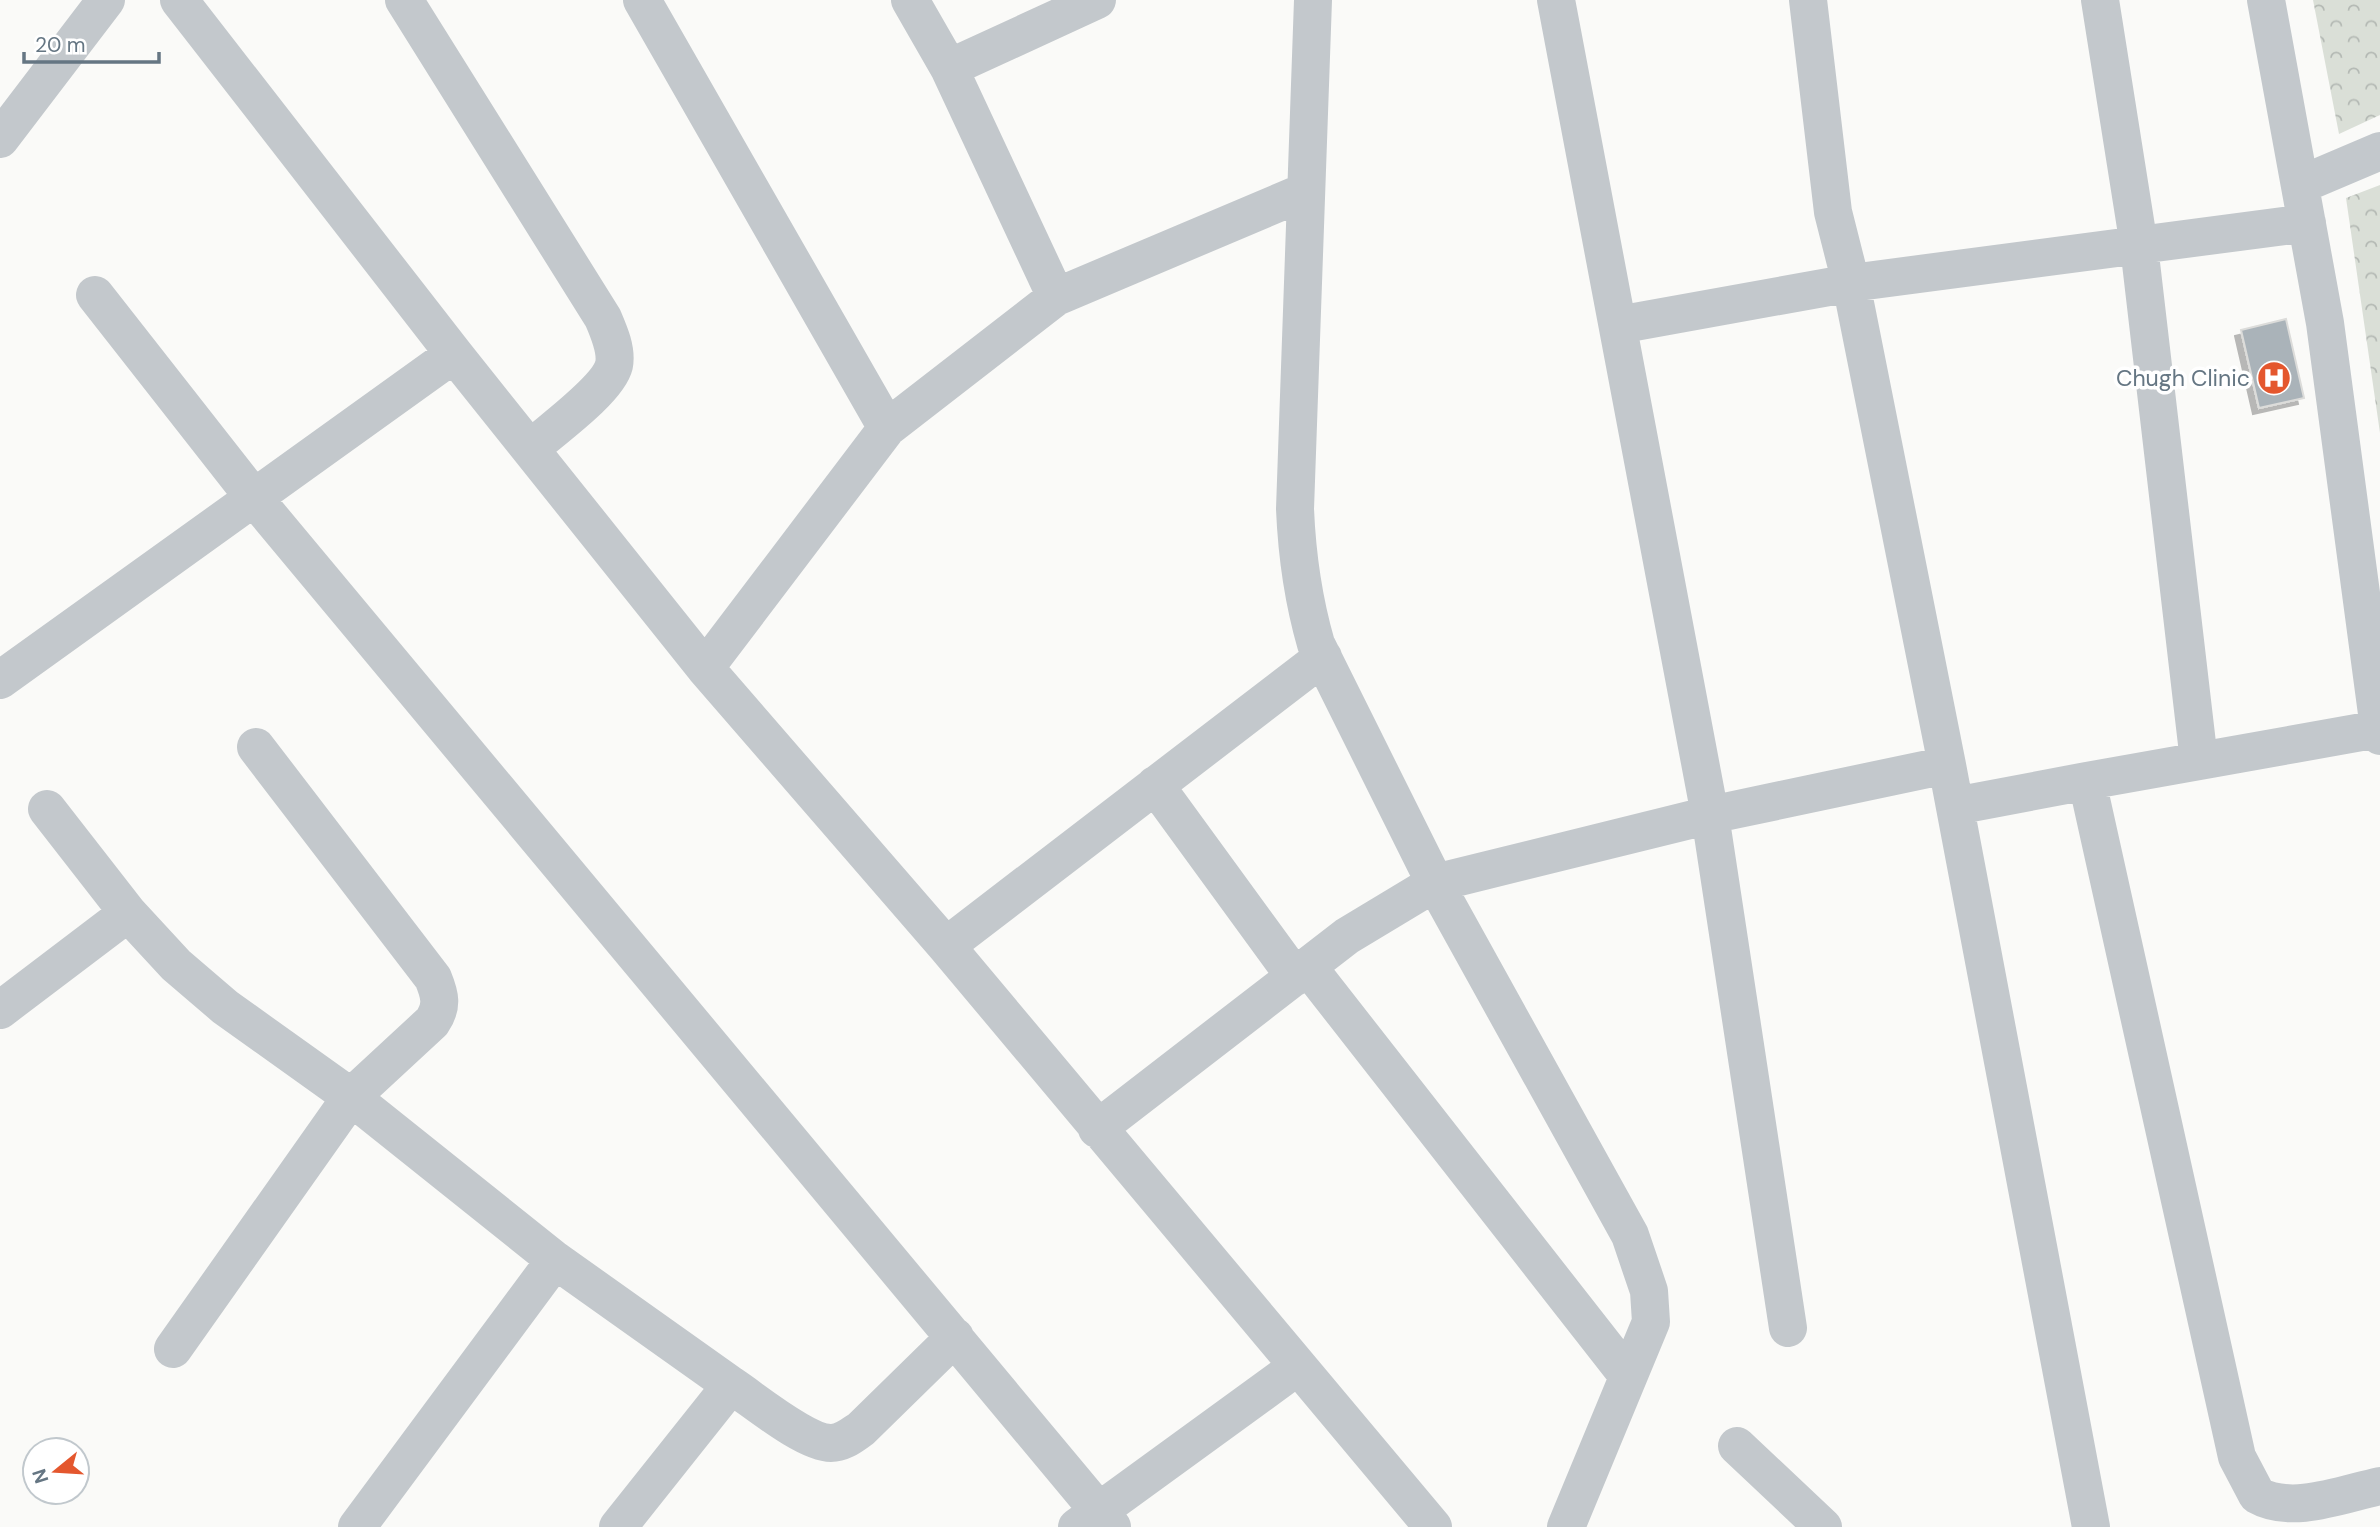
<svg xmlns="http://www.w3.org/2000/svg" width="2380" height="1527" font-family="'DM Sans',sans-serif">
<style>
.park{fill:url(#park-crowns)}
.building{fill:#aab3b9;stroke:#dcdcda;stroke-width:2;filter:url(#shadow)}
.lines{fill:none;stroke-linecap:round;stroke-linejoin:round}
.minor{stroke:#c3c8cc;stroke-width:38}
.labels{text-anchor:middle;stroke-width:7;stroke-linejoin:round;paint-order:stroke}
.poi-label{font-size:23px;fill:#657683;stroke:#fff;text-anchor:end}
</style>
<defs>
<pattern id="park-crowns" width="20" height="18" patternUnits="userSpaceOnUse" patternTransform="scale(1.75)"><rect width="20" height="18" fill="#dadfd7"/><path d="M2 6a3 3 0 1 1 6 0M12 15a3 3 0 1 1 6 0" fill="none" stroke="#b4b9b4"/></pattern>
<filter id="shadow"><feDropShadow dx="-6" dy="6" stdDeviation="0" flood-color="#0004"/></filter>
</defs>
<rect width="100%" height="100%" fill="#fafaf8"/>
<path class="park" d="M2313,0H2380V115L2339,134Z
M2380,185V433L2346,198Z"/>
<path class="building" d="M2286,319L2304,398L2259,408L2241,330Z"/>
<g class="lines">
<path class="minor" d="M179,0L454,354L705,668L887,428L642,0
M404,0L603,318C609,332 617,350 614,365C608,390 550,431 530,449
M1313,0L1295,509C1297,556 1303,599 1316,644L1435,883L1630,1235L1649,1291L1651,1322L1566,1527
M1556,0L1710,815L1788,1328
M2100,0L2139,246L2199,761
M2266,0L2325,323L2380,736
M949,68L1097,0
M0,139L106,0
M2300,185L2380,151
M95,295L255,499L1112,1527
M1056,297L1304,192
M1618,325L1851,283L1833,212L1808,0
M887,428L1056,297L949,68L910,0
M705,668L946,946L1433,1527
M0,680L454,354
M2379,729L2087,781L2237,1457L2257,1495C2292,1515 2343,1494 2380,1486
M256,747L433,978C440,995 443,1006 432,1022L351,1097L555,1260L731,1385
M1155,785L1295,977
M1955,806L2087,781
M128,913L176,965L225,1007L351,1097L173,1349
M946,946L1323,657
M1308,967L1628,1376
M0,1010L128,913L47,809
M1097,1129L1347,936L1435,883L1710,815L1947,765
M1737,1446L1823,1527
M357,1527L555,1260
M618,1527L731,1385C754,1400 805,1443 831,1443C843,1443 852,1435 861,1429L955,1337
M1077,1527L1297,1367
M2091,1527L1947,765L1851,283L2307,223"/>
</g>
<defs>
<g id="hospital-disc" transform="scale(1.75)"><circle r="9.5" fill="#e4572e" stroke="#fff"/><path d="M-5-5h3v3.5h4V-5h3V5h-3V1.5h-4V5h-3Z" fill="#fff"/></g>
</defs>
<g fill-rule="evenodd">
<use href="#hospital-disc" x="2274" y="378"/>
</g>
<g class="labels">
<g class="poi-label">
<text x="2250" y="386">Chugh Clinic</text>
</g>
</g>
<g transform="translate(56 1471) rotate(252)"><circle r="33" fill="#ffffff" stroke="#c1c8cd" stroke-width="2"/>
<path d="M0-5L12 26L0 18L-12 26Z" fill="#e4572e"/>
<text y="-10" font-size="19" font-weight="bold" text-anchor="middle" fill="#657683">N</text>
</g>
<path d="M24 52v10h135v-10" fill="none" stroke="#657683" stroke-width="3.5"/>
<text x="35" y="52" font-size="21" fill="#657683" stroke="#ffffff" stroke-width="5" paint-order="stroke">20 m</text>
</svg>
